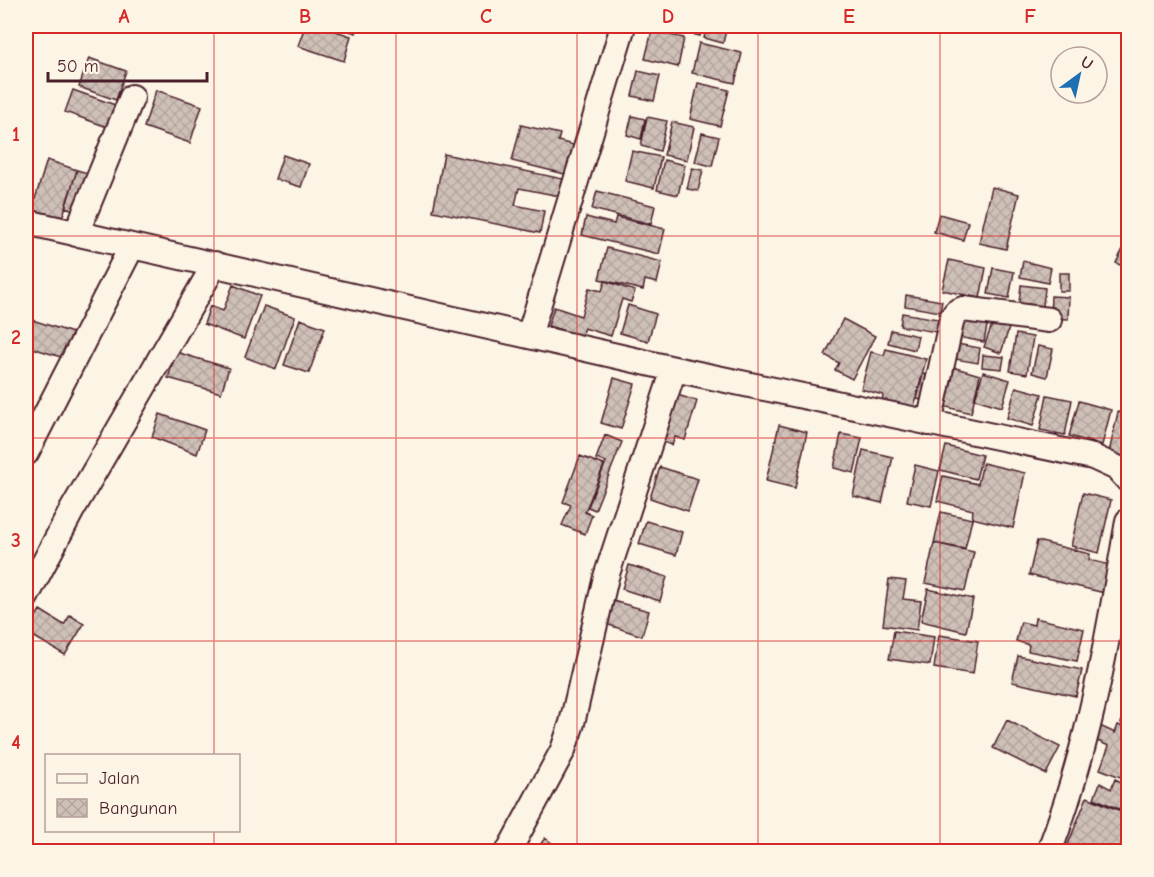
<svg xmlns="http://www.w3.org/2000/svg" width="1154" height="877" font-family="'Comic Neue',sans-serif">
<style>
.building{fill:url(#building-cross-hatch);stroke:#4a1f2b;stroke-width:1.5}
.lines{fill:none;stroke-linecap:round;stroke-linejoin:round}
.street-casing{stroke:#4a1f2b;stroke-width:28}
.street{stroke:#fcf5e5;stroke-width:24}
.grid{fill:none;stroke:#d62828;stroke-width:1.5;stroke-opacity:0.55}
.neatline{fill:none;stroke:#d62828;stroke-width:2}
.grid-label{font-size:20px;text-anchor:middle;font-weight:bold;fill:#d62828}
</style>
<defs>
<pattern id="building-cross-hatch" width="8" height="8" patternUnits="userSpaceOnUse" patternTransform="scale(1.5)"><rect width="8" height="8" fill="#cfc0b7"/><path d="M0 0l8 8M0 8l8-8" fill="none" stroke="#b3a59e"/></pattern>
</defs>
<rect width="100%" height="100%" fill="#fcf5e5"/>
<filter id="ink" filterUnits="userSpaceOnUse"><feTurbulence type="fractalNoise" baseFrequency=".0167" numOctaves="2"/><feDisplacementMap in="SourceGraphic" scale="12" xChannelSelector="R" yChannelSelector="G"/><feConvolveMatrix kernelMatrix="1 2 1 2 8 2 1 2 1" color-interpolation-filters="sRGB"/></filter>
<g filter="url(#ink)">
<path class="building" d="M305,26H320L351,36L344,61L298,46Z
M333,26H358L356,33Z
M656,26H682L681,32Z
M686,26H703L700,36L684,32Z
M707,26H727L723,43L704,38Z
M652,31L684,38L678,67L645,59Z
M699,43L742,53L735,83L692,73Z
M89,58L126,71L116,100L79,87Z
M638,71L660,76L654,101L632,96Z
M698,83L729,90L720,126L690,119Z
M73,90L121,107L113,129L65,112Z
M156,90L202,106L190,143L144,127Z
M632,116L645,119L641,139L627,135Z
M647,117L667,121L660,151L641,146Z
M672,122L694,127L687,160L664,155Z
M521,125L560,134L558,141L581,147L573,176L512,161Z
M702,133L719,137L712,166L695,162Z
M632,151L661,157L654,188L625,181Z
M444,154L563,179L560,196L519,188L515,205L544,211L540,233L433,211Z
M283,155L309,164L301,187L275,179Z
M47,160L77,170L61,222L31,212Z
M664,160L685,165L678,195L657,190Z
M692,168L703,170L698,191L687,189Z
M77,170L91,174L80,212L65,207Z
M992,187L1019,194L1006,249L979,243Z
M597,191L655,206L651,224L592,209Z
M939,214L968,222L963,240L934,232Z
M586,217L614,224L616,217L665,229L659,254L582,235Z
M1128,239V269L1116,263Z
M607,248L662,262L657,283L645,280L643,290L599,279Z
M949,260L986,268L980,298L942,290Z
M1023,261L1051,268L1048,283L1020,277Z
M993,268L1014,272L1009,298L988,294Z
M1059,273H1069V291H1059Z
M605,281L635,291L631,302L622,299L611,336L584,328L582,336L548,326L554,307L581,316L589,288L602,291Z
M233,285L260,296L244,339L204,324L210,306L223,311Z
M1021,285L1045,288L1043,306L1019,303Z
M906,295L942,301L940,312L905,306Z
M1051,296L1069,297L1068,319L1050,318Z
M628,305L656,314L648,341L620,333Z
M264,306L295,317L276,369L245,357Z
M902,313L938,319L936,332L900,326Z
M962,315L988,320L984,342L958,337Z
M26,318L76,334L71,347L65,346L61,357L26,346Z
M300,319L325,328L309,373L284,365Z
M843,319L875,336L852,379L835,370L839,363L825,355Z
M993,322L1009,328L1001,353L984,347Z
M891,330L918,336L915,350L888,343Z
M1016,334L1033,337L1027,374L1010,371Z
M957,344L980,348L978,363L955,359Z
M1038,346L1053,349L1047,377L1032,373Z
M886,349L926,359L913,411L882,403L883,395L861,389L871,352L884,355Z
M176,352L229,368L221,393L168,378Z
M983,355L1004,357L1002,369L982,367Z
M949,366L980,375L971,413L939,405Z
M1128,370V388L1124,387Z
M983,372L1010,380L1002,407L975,399Z
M923,374L939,377L932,403L917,399Z
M614,378L635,384L621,429L601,423Z
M1016,387L1042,394L1033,426L1007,418Z
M674,394L697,401L685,440L675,437L672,445L660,441Z
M1047,395L1072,400L1065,435L1040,430Z
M1079,401L1111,410L1102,445L1069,436Z
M1118,412L1128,415V457L1109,453Z
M160,414L205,430L197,454L152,437Z
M779,425L807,432L795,488L766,481Z
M841,434L862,438L854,473L834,468Z
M605,435L622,442L595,510L588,507L606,462L596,459Z
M946,446L982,455L976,479L940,470Z
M863,450L893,457L882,503L853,496Z
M580,456L604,465L585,512L592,515L585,534L562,525L571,505L563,502Z
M983,463L1025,473L1013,528L972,518L973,510L937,501L943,476L978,484Z
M915,465L939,471L931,506L907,501Z
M660,467L698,479L688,511L650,498Z
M1083,493L1111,500L1099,553L1071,546Z
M941,512L972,519L965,549L934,543Z
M646,521L682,532L676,555L639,544Z
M1037,541L1090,554L1089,560L1115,566L1109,594L1029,575Z
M934,543L974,552L965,591L925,583Z
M629,565L667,577L660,601L622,589Z
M889,579L906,581L903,599L921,601L917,630L883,625Z
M928,589L973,599L966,632L921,621Z
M613,601L649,611L642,636L606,624Z
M40,610L64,625L70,615L84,624L65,655L26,632Z
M1035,618L1084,629L1077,661L1028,651L1029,645L1016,641L1021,622L1034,625Z
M894,631L934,637L930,665L889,659Z
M939,635L978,641L973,674L934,668Z
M1018,656L1082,670L1076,696L1012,682Z
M1128,679V696L1124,695Z
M1128,703V726L1121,723Z
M1007,720L1060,747L1046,774L993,748Z
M1118,725L1128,729V780L1100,769L1109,746L1095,740L1100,726L1115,733Z
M1115,779L1128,785V813L1094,798L1100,783L1111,789Z
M1087,797L1128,814V845L1124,843L1120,852H1077L1067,847Z
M545,838L564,852H535Z"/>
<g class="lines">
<g class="street-casing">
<path id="street" d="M26,222L674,369L1093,457L1117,468L1128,480
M76,234L132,97
M529,336L623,26
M929,423L952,318L956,312L963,309L1049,320
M26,453L132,246
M26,597L72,510L215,264
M508,852L563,750L572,723L606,577L674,369
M1049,852C1090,745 1109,633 1128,521"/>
</g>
<use href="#street" class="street"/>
</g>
</g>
<path class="grid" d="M214,26V756M396,26V852M577,26V852M758,26V852M940,26V852M26,236H1128M26,438H1128M26,641H1128M214,830V852"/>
<rect width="1154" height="877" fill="none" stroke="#fcf5e5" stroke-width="66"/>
<rect x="45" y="754" width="195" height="78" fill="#fcf5e5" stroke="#b59f9b" stroke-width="1.5"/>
<rect x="57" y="774" width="30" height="9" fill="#fcf5e5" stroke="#b59f9b" stroke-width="1.5"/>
<text x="99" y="784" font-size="18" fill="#4a1f2b">Jalan</text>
<rect x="57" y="799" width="30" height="18" fill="url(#building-cross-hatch)" stroke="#b59f9b" stroke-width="1.5"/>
<text x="99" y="814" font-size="18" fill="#4a1f2b">Bangunan</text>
<g transform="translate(1079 75) rotate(33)"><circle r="28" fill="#fcf5e5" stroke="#b59f9b" stroke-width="1.5"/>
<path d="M0-4.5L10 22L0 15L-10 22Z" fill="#1f6fb2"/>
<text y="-9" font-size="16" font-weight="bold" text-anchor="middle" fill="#4a1f2b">U</text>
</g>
<path d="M48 72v9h159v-9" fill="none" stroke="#4a1f2b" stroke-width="3"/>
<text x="57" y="72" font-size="18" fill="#4a1f2b" stroke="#fcf5e5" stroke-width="4.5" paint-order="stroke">50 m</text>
<rect x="33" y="33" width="1088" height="811" class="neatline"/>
<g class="grid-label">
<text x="124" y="23">A</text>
<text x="305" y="23">B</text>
<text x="486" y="23">C</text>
<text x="668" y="23">D</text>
<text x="849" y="23">E</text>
<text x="1030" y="23">F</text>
<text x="16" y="141">1</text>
<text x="16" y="344">2</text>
<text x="16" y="547">3</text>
<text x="16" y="749">4</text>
</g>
</svg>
